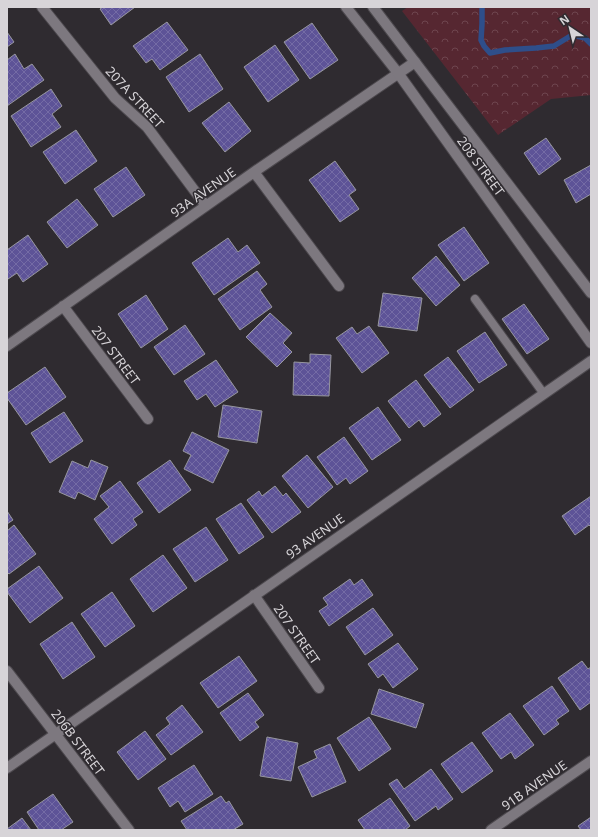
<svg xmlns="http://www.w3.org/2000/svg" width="598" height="837" font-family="'Noto Sans',sans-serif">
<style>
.forest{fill:url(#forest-crowns)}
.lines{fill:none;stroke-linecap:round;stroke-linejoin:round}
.stream{stroke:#2e4e8a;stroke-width:5.5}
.building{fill:url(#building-cross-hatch);stroke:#97979f}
.lane-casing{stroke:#4d494e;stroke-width:10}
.street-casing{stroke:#4d494e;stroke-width:12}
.secondary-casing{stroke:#4d494e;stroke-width:12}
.lane{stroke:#7d787f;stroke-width:8}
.street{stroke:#7d787f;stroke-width:10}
.secondary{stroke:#7d787f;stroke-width:10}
.labels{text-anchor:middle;stroke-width:3;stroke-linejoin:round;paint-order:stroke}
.street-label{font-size:13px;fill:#d7d4d8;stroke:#2f2b30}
</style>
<defs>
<pattern id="forest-crowns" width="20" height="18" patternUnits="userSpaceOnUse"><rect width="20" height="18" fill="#562731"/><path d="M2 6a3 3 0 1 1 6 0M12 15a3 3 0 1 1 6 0" fill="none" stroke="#6e454e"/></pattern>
<pattern id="building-cross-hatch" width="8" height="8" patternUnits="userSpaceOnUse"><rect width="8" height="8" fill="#5d5397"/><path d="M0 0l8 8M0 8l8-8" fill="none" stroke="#746ba5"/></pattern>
</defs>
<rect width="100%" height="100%" fill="#2f2b30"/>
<path class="forest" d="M408,7H591V95L551,99L498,135L402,11Z"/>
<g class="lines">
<path class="stream" d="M482,7V24L481,40L484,46L490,53L505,50L536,48L554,46L572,35L585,38L591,44"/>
</g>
<path class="building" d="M103,7H135L111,25L100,9Z
M167,22L188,50L160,70L152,59L146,63L133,46Z
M312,23L338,60L310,79L284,42Z
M7,32L14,42L7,47Z
M275,45L299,80L268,102L244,67Z
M15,54L24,69L32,64L44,80L7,106V60Z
M200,54L223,89L189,112L166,77Z
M51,89L62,106L52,114L61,127L31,147L11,116Z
M229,102L251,131L225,152L202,123Z
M76,130L97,161L65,184L43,152Z
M546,138L561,159L539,175L524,153Z
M335,161L356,190L349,195L359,209L340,222L309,180Z
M591,165V194L576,203L564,180Z
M126,167L145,195L113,217L94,189Z
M77,199L98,225L67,248L47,222Z
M464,227L489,263L464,281L438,245Z
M28,235L48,264L23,282L17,273L8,279L7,278V250Z
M228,238L238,252L247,245L260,263L214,295L192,263Z
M436,256L460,285L436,306L412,278Z
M257,271L267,284L260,290L272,307L240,330L218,299Z
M383,293L422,298L417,331L378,326Z
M146,295L168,329L141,348L118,314Z
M524,304L549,339L527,354L502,319Z
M270,313L292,333L283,343L292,352L277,367L246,337Z
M185,325L205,354L174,375L154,347Z
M369,326L389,353L362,373L336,338L352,327L357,334Z
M485,332L507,365L479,383L457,351Z
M310,354L331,355L329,396L293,395L294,362L310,363Z
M448,357L474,390L450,408L424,375Z
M216,360L238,392L215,407L206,394L197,400L184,381Z
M45,367L66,397L26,425L7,398V393Z
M416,380L441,414L424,427L419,420L409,428L388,401Z
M223,405L262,411L257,443L218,437Z
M378,407L401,440L372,460L349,428Z
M64,412L83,441L50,463L31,433Z
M192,432L229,450L213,483L184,469L191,455L183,451Z
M344,437L368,471L350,484L346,478L337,485L317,457Z
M307,455L333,487L308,508L282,476Z
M91,460L108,467L95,500L78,492L75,499L59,492L72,461L88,468Z
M170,460L191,490L159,513L137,483Z
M120,481L143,512L133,519L137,525L112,544L94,519L109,507L100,496Z
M275,486L283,496L286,493L301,512L272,533L247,500L259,491L262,496Z
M591,496V527L589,525L575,535L562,516Z
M241,503L264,537L239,554L216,519Z
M7,511L13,520L7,524Z
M14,525L36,554L9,574L7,572V531Z
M206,527L228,560L195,582L173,549Z
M163,555L187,588L153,612L130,579Z
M39,566L63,598L30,623L7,592V589Z
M350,579L354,585L362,579L373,595L329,626L319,611L328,605L323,598Z
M112,592L135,626L105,647L81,614Z
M373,608L393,635L365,655L346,627Z
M72,622L95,657L63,679L40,644Z
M398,643L418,669L393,688L383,674L378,678L368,664Z
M239,656L257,681L218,708L200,683Z
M582,661L588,669L591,667V702L580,710L558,678Z
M552,686L569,711L556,720L559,724L544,735L523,706Z
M379,689L424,704L416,728L371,714Z
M248,693L264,715L255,722L259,727L240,741L220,713Z
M182,705L203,732L171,755L156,735L170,724L166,718Z
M510,713L534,745L515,759L511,752L501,759L482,733Z
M369,717L391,749L359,771L337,738Z
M145,731L166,759L138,780L117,752Z
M267,737L298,743L291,781L260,776Z
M472,742L493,771L462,793L441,764Z
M330,744L346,782L312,797L298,767L317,758L314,751Z
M194,765L213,794L185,812L178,801L170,807L158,788Z
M431,769L453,799L438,810L436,806L415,821L389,784L397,779L404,789Z
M53,794L73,822L61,830H39L27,812Z
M221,796L226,803L229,801L243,824L233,830H187L181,821Z
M390,798L410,826L405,830H365L358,820Z
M591,817V830H581L578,826Z
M22,818L31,830H7V829Z"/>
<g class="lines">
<g class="lane-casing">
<path id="lane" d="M475,299L544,394"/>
</g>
<g class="street-casing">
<path id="street" d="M42,7L115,98L147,127L206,206
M254,172L339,286
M63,306L148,419
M7,346L254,172L415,62
M254,595L319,688
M7,671L129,830
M7,768L591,361
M491,830L591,761"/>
</g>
<g class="secondary-casing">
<path id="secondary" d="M346,7L398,73L591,343
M373,7L591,293"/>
</g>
<use href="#lane" class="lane"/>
<use href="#street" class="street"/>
<use href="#secondary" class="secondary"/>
</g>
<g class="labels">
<g class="street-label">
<text transform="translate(135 97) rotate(47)" y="5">207A STREET</text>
<text transform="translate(481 166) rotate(54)" y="5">208 STREET</text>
<text transform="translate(203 192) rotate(-35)" y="5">93A AVENUE</text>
<text transform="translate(116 355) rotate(53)" y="5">207 STREET</text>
<text transform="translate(315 536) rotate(-35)" y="5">93 AVENUE</text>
<text transform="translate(297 634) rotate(55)" y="5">207 STREET</text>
<text transform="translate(78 742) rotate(53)" y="5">206B STREET</text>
<text transform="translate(534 785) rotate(-35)" y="5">91B AVENUE</text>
</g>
</g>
<rect width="598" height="837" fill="none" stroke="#d7d4d8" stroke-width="16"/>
<g transform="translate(570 28) rotate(325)" stroke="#2f2b30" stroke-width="3" paint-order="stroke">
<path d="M0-3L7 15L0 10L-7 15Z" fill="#d7d4d8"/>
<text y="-6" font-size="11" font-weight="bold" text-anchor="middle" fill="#d7d4d8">N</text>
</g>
</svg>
